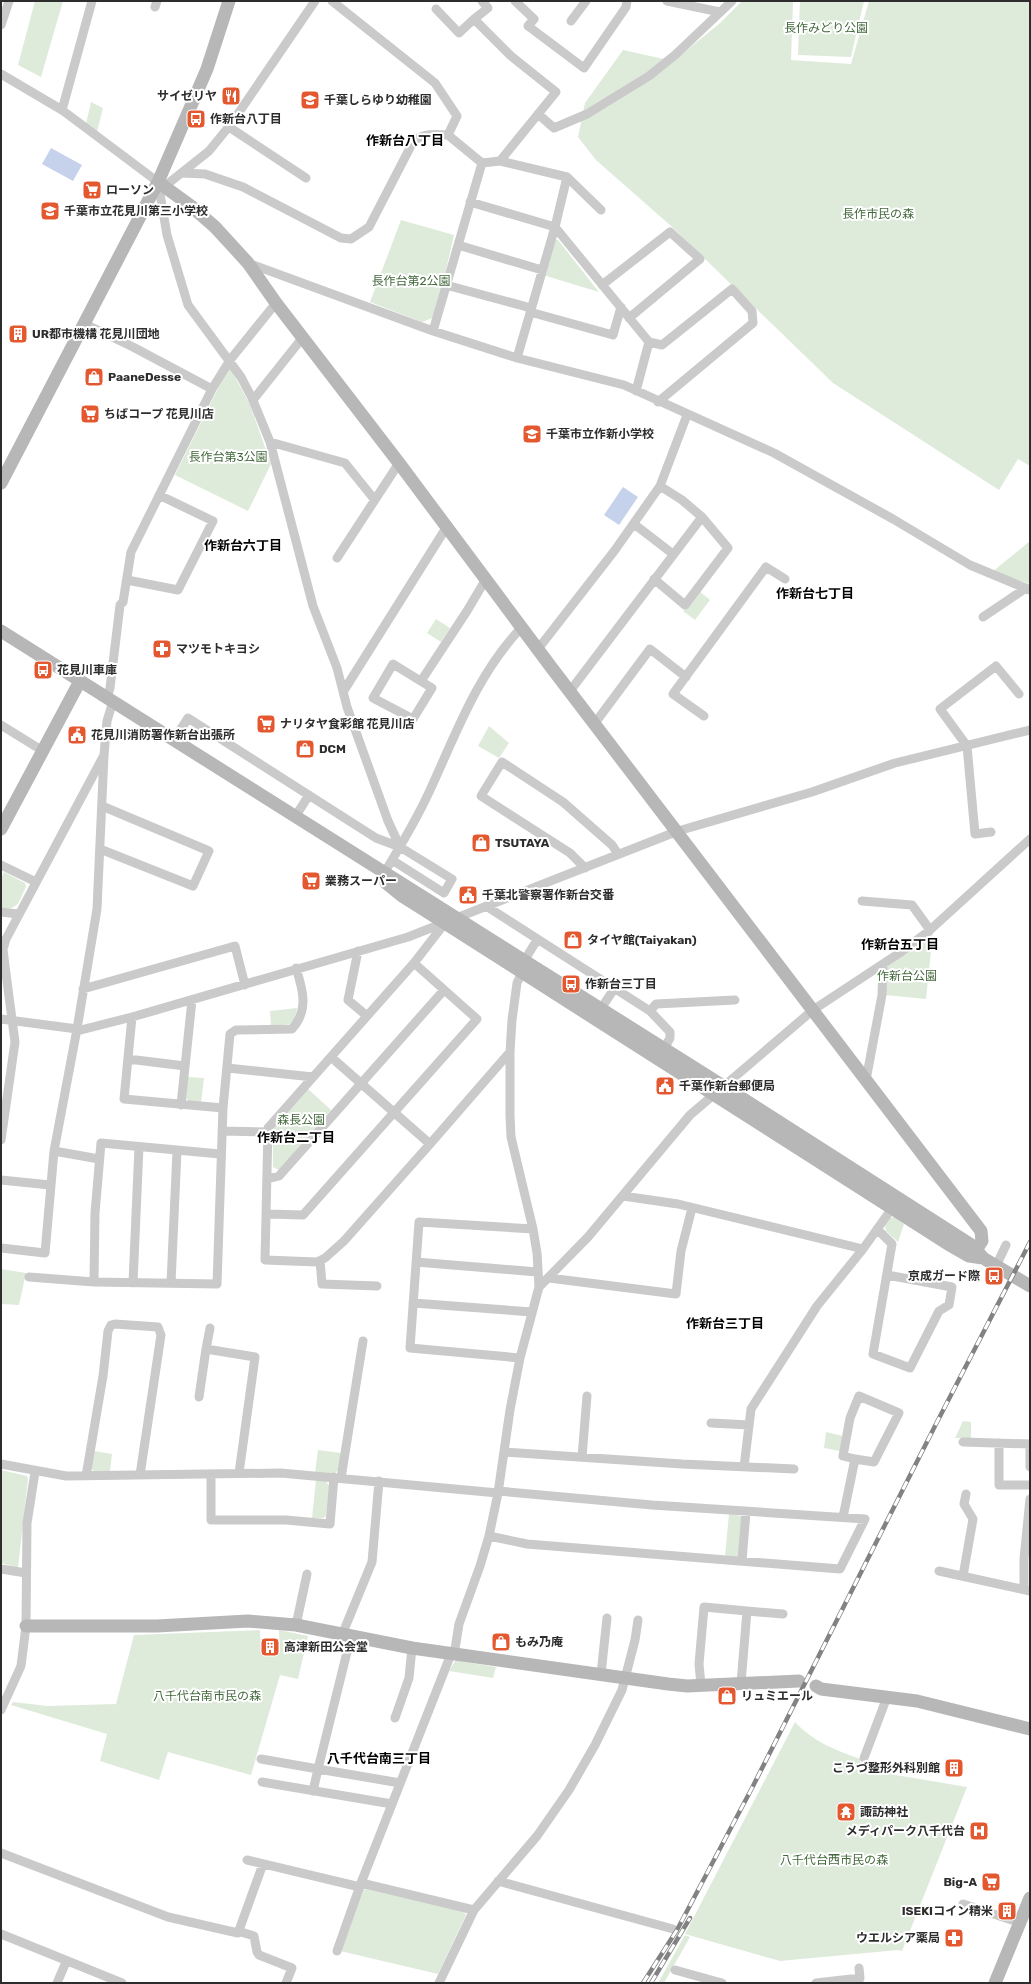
<svg xmlns="http://www.w3.org/2000/svg" width="1031" height="1984" font-family="Rubik,'Noto Sans JP',sans-serif">
<style>
.green{fill:#deebda}
.water{fill:#c6d2eb}
.lines{fill:none;stroke-linecap:round;stroke-linejoin:round}
.street{stroke:#cacaca;stroke-width:9}
.secondary{stroke:#b7b7b7;stroke-width:13}
.rail-casing{stroke:#828282;stroke-width:4.5}
.rail{stroke:#fff;stroke-width:3;stroke-dasharray:9;stroke-linecap:butt}
.labels{text-anchor:middle;stroke-width:4;stroke-linejoin:round;paint-order:stroke}
.park-label{font-size:12px;fill:#42683b;stroke:#fff}
.poi-label{font-size:12px;font-weight:bold;fill:#2d2d2d;stroke:#fff;text-anchor:start}
.neighbourhood-label{font-size:13px;font-weight:bold;fill:#000;stroke:#fff}
</style>
<rect width="100%" height="100%" fill="#fff"/>
<path class="green" d="M35,1H63L41,77L18,65Z
M742,1H793L791,60L851,64L869,1H1030V466L1018,459L999,490L833,383L671,226L596,160L578,137L585,103L623,50L673,61L719,24Z
M800,1H864L851,57L798,55Z
M91,102L103,108L97,132L86,124Z
M401,220L454,235L435,317L422,322L370,302Z
M554,240H558L599,292L543,275Z
M231,369L250,405L271,464L248,511L175,475L227,370Z
M1030,541V584L991,573Z
M698,590L710,600L695,620L683,611Z
M436,619L450,628L441,642L427,633Z
M489,726L509,743L499,758L478,746Z
M4,872L25,883L26,887C18,902 20,910 1,908V879Z
M933,932L926,999L885,995L887,967Z
M297,1008C294,1028 289,1024 271,1025L270,1011Z
M188,1077L204,1078L201,1103L189,1102L186,1098Z
M307,1088L331,1110L279,1170L273,1167V1131L276,1124Z
M895,1217L904,1224L898,1242L886,1231L885,1226L889,1218Z
M1,1269L26,1273L19,1305L1,1304Z
M963,1421L971,1422V1438H955Z
M826,1432L843,1436L840,1451L824,1448Z
M318,1450L341,1453L338,1470L334,1474L315,1473Z
M94,1451L112,1454L110,1471L95,1472L90,1468Z
M1,1470L27,1476L28,1479L18,1568L1,1563Z
M316,1480L326,1481L329,1486L326,1516L323,1518H312Z
M729,1514L741,1516L742,1518L739,1555L737,1557L725,1556Z
M260,1630L261,1654L280,1653L279,1630L308,1636L298,1679L280,1675L251,1775L168,1752L159,1780L100,1761L107,1734L11,1705L13,1702L47,1706L116,1704L134,1635Z
M455,1661H458L496,1667L493,1678L449,1671Z
M795,1722C815,1743 834,1749 860,1759V1769L967,1787L902,1951L898,1950L780,1961L685,1934Z
M367,1889L464,1912L466,1915L438,1974L340,1951L362,1890Z
M685,1935L690,1937L664,1983H658Z"/>
<path class="water" d="M51,148L82,165L73,181L42,164Z
M623,487L638,497L619,525L604,515Z"/>
<g class="lines">
<path class="street" d="M332,1L435,83L457,116L448,135L482,163
M515,1L534,19L528,26L584,68L626,7L627,1
M667,1L720,12
M155,7L157,1
M436,9L459,33L474,19
M571,21L586,1
M1,25L9,1
M1,74L62,110L158,182L167,235L188,305L241,377L252,398L270,442L313,606L337,668L347,707L388,821L400,847
M62,110L92,1
M538,114L554,128L587,114L649,76L675,55L732,1
M229,127L306,178
M500,161L567,177L601,210
M182,173L205,174L243,187L341,238L351,239L369,227L413,142C423,133 435,134 448,135
M165,186L209,151L231,124L315,1
M470,202L555,227L649,342L636,391
M458,245L542,270
M248,263L433,331L517,358L624,385L774,453L893,519L970,565L1030,590
M446,285L531,308
M602,285L670,232L700,259L629,318
M530,312L613,335L621,307
M83,323L133,347L212,389
M433,331L482,163L500,161L556,92L511,56L474,19L488,8L482,1
M649,342L662,345L732,289L752,311L753,323L658,402
M517,358L555,227L567,177
M253,400L303,337
M270,442L345,463L374,499
M634,524L673,554
M337,558L399,463
M654,579L685,605L728,548L702,517L682,500L660,486
M127,580L178,590L213,521L159,495
M983,617L1026,588
M538,649L615,550L660,486L687,415
M393,664L432,688L413,719L373,698Z
M421,681L467,611L486,579
M570,691L702,517
M343,692L446,528
M107,698L110,688L120,605L123,602L131,552L212,389L230,360L276,303
M704,716L673,694L766,567L785,579
M595,723L650,649L686,677
M1,725L43,751
M174,740L188,718L376,838L400,847L452,879L444,893L392,860
M295,817L309,795
M991,832L975,834L967,746L940,709L996,666L1019,694
M100,849L193,886L209,851L102,806
M1,865L36,882
M585,868L570,853L481,796L502,762L563,802L612,845L618,854
M381,878C399,849 417,819 431,788C457,731 478,673 522,627
M862,901L912,905L930,930
M486,906L650,1011L670,1032V1038L664,1049
M1,912L18,914
M445,923L414,963L268,1128L265,1260L317,1262L325,1258L344,1241L430,1144L510,1052
M537,940L524,961L522,972L517,983L512,1020L510,1052V1116L511,1137L533,1229L537,1253L539,1287
M358,951L348,1000L367,1016
M83,989L235,946L245,985
M650,1011L656,1004L735,1000
M598,1013L614,989
M132,1017L124,1099L223,1108
M1,1019L77,1029
M77,1031L132,1017L408,937L678,831L812,792L895,763L1030,730
M331,1057L430,1144
M128,1059L185,1066
M227,1068L313,1077
M866,1080L882,995L883,964
M181,1105L192,1000
M222,1131L268,1132
M1,1140L15,1042L5,966L3,949L6,939L104,755L107,721L113,701
M54,1151L99,1159
M267,1179L279,1176L444,990
M1,1180L50,1185
M623,1196L678,1204L863,1249
M267,1214L303,1215L477,1019L414,963
M877,1229L892,1244L873,1354L910,1368L939,1311L949,1305L952,1287L887,1275
M1,1248L45,1253L54,1151L77,1029L97,909L104,755
M320,1261L322,1284L377,1286
M416,1262L537,1272
M996,1266L1006,1245
M29,1277L94,1282L217,1284L223,1108L230,1034L236,1030L292,1029C309,1010 303,990 296,968
M549,1278L676,1294L681,1251L692,1208
M94,1282L95,1213L101,1143L220,1154
M133,1283L139,1147
M171,1283L177,1151
M413,1303L532,1312
M206,1349L210,1328
M520,1358L410,1348L419,1222L533,1229
M199,1397L206,1349L255,1357L239,1473
M711,1423L749,1425
M963,1442L1030,1444V1467
M999,1443V1485H1030
M504,1452L682,1464L794,1469
M582,1457L587,1396
M1,1464L66,1476L281,1473L498,1493
M744,1467L751,1409L817,1306L863,1249L895,1204
M211,1474V1520H286L330,1524L334,1477
M86,1476L103,1376L108,1331L111,1325L115,1324L158,1327L161,1335L140,1475
M341,1478L363,1341
M843,1517L855,1459L874,1462L899,1413L859,1396L850,1418L843,1456L855,1459
M489,1536L527,1544L840,1569L865,1519L652,1505L498,1491
M742,1561L746,1512
M1,1569L26,1573
M939,1571L1030,1591
M963,1576L973,1519L964,1504L966,1494
M1024,1589V1559L1030,1499
M747,1611L783,1614
M296,1625L307,1574
M342,1635L372,1562L379,1481
M454,1655L459,1624L480,1566L489,1536L498,1493L510,1410L520,1358L539,1287L588,1237L690,1115L813,1010L901,952L930,930L1030,839
M601,1674L607,1618
M701,1685L699,1664L704,1607L747,1611L741,1683
M1,1710L21,1666L26,1626L27,1523L35,1472
M395,1718L409,1678L412,1648
M864,1758L887,1697
M261,1759L318,1769L351,1636
M262,1782L392,1804
M313,1791L318,1769L400,1783
M1,1853L168,1917L238,1933L263,1864
M247,1860L360,1887
M498,1881L673,1929
M361,1883L474,1910
M963,1904L1021,1923
M238,1931L254,1936L257,1952L259,1955L292,1968L286,1983
M1,1934L122,1983
M337,1951L361,1883L451,1654
M675,1970L722,1983
M57,1983L66,1962
M439,1983L474,1910L537,1836L569,1790L595,1745L622,1690L635,1640L638,1620
M816,1983L860,1978
M858,1983L860,1978L859,1968"/>
<path class="secondary" d="M158,182L191,206L215,227L248,263L276,303L399,463L551,667L981,1231L982,1241L976,1250
M1,483L158,182L207,69L229,1
M1,631L709,1077L973,1246L983,1258L1030,1286
M1,829L80,681
M386,883L402,896L429,913L948,1244L969,1256L983,1258
M26,1626H157L248,1621L296,1625L412,1648L668,1684L687,1686L799,1681
M816,1686L821,1689L917,1701L1030,1729
M995,1983L1030,1898"/>
<g class="rail-casing">
<path id="rail" d="M643,1983L677,1930L752,1788L936,1424L1030,1242
M651,1983L690,1918"/>
</g>
<use href="#rail" class="rail"/>
</g>
<defs>
<g id="restaurant-square" transform="scale(1)"><rect x="-9" y="-9" width="18" height="18" rx="4" fill="#e4582f" stroke="#fff"/><path d="M-5-6h1v4h1v-4h1v4h1v-4h1v5L-1.5 .5V6h-2V.5L-5-1ZM5-6V6H3V1.5H1.5Q1.5-4 5-6Z" fill="#fff"/></g>
<g id="school-square" transform="scale(1)"><rect x="-9" y="-9" width="18" height="18" rx="4" fill="#e4582f" stroke="#fff"/><path d="M0-5L7-2L0 1L-7-2ZM-4 1L0 2.5L4 1V4Q0 6-4 4Z" fill="#fff"/></g>
<g id="bus-square" transform="scale(1)"><rect x="-9" y="-9" width="18" height="18" rx="4" fill="#e4582f" stroke="#fff"/><path d="M-5-6H5V4H4V6H2V4H-2V6H-4V4H-5ZM-3.5-4V0h7V-4ZM-3.5 1.2v1.5H-2V1.2ZM2 1.2v1.5H3.5V1.2Z" fill="#fff"/></g>
<g id="supermarket-square" transform="scale(1)"><rect x="-9" y="-9" width="18" height="18" rx="4" fill="#e4582f" stroke="#fff"/><path d="M-6-5.5h2.5l.6 2H6L4.5 2H-2.5L-4.4-4H-6ZM-1.5 3.2a1.3 1.3 0 1 0 .1 0ZM3 3.2a1.3 1.3 0 1 0 .1 0Z" fill="#fff"/></g>
<g id="building-square" transform="scale(1)"><rect x="-9" y="-9" width="18" height="18" rx="4" fill="#e4582f" stroke="#fff"/><path d="M-4-6H4V6H1V3H-1V6H-4ZM-2.5-4.3h1.7v1.8h-1.7ZM.8-4.3h1.7v1.8H.8ZM-2.5-1h1.7V.8h-1.7ZM.8-1h1.7V.8H.8Z" fill="#fff"/></g>
<g id="shop-square" transform="scale(1)"><rect x="-9" y="-9" width="18" height="18" rx="4" fill="#e4582f" stroke="#fff"/><path d="M-5-2.5h2.3a2.7 3.5 0 0 1 5.4 0H5L5.5 6h-11ZM-1.5-2.5h3a1.5 2.3 0 0 0-3 0Z" fill="#fff"/></g>
<g id="pharmacy-square" transform="scale(1)"><rect x="-9" y="-9" width="18" height="18" rx="4" fill="#e4582f" stroke="#fff"/><path d="M-2-6h4v4h4v4h-4v4h-4v-4h-4v-4h4Z" fill="#fff"/></g>
<g id="civic-square" transform="scale(1)"><rect x="-9" y="-9" width="18" height="18" rx="4" fill="#e4582f" stroke="#fff"/><path d="M-.6-6.5H3V-4.5H.6V-3L4-1V1h2V6H-6V1h2V-1L-.6-3ZM-1.2 2.5V6h2.4V2.5Z" fill="#fff"/></g>
<g id="temple-square" transform="scale(1)"><rect x="-9" y="-9" width="18" height="18" rx="4" fill="#e4582f" stroke="#fff"/><path d="M0-6L5-2H3V0L6.5 2.5H4V6H1.5V3h-3V6H-4V2.5H-6.5L-3 0V-2H-5Z" fill="#fff"/></g>
<g id="hospital-square" transform="scale(1)"><rect x="-9" y="-9" width="18" height="18" rx="4" fill="#e4582f" stroke="#fff"/><path d="M-5-5h3v3.5h4V-5h3V5h-3V1.5h-4V5h-3Z" fill="#fff"/></g>
</defs>
<g fill-rule="evenodd">
<use href="#restaurant-square" x="231" y="96"/>
<use href="#school-square" x="310" y="100"/>
<use href="#bus-square" x="196" y="119"/>
<use href="#supermarket-square" x="92" y="190"/>
<use href="#school-square" x="50" y="211"/>
<use href="#building-square" x="18" y="334"/>
<use href="#shop-square" x="94" y="377"/>
<use href="#supermarket-square" x="90" y="414"/>
<use href="#school-square" x="532" y="434"/>
<use href="#pharmacy-square" x="162" y="649"/>
<use href="#bus-square" x="43" y="670"/>
<use href="#supermarket-square" x="266" y="724"/>
<use href="#civic-square" x="77" y="735"/>
<use href="#shop-square" x="305" y="749"/>
<use href="#shop-square" x="481" y="843"/>
<use href="#supermarket-square" x="311" y="881"/>
<use href="#civic-square" x="468" y="895"/>
<use href="#shop-square" x="573" y="940"/>
<use href="#bus-square" x="571" y="984"/>
<use href="#civic-square" x="665" y="1086"/>
<use href="#bus-square" x="994" y="1276"/>
<use href="#shop-square" x="501" y="1642"/>
<use href="#building-square" x="270" y="1647"/>
<use href="#shop-square" x="727" y="1696"/>
<use href="#building-square" x="954" y="1768"/>
<use href="#temple-square" x="846" y="1812"/>
<use href="#hospital-square" x="979" y="1831"/>
<use href="#supermarket-square" x="991" y="1882"/>
<use href="#building-square" x="1007" y="1911"/>
<use href="#pharmacy-square" x="954" y="1938"/>
</g>
<g class="labels">
<g class="park-label">
<text x="826" y="32">長作みどり公園</text>
<text x="878" y="218">長作市民の森</text>
<text x="411" y="285">長作台第2公園</text>
<text x="228" y="461">長作台第3公園</text>
<text x="907" y="980">作新台公園</text>
<text x="301" y="1124">森長公園</text>
<text x="207" y="1700">八千代台南市民の森</text>
<text x="834" y="1864">八千代台西市民の森</text>
</g>
<g class="poi-label">
<text x="217" y="100" text-anchor="end">サイゼリヤ</text>
<text x="324" y="104">千葉しらゆり幼稚園</text>
<text x="210" y="123">作新台八丁目</text>
<text x="106" y="194">ローソン</text>
<text x="64" y="215">千葉市立花見川第三小学校</text>
<text x="32" y="338">UR都市機構 花見川団地</text>
<text x="108" y="381">PaaneDesse</text>
<text x="104" y="418">ちばコープ 花見川店</text>
<text x="546" y="438">千葉市立作新小学校</text>
<text x="176" y="653">マツモトキヨシ</text>
<text x="57" y="674">花見川車庫</text>
<text x="280" y="728">ナリタヤ食彩館 花見川店</text>
<text x="91" y="739">花見川消防署作新台出張所</text>
<text x="319" y="753">DCM</text>
<text x="495" y="847">TSUTAYA</text>
<text x="325" y="885">業務スーパー</text>
<text x="482" y="899">千葉北警察署作新台交番</text>
<text x="587" y="944">タイヤ館(Taiyakan)</text>
<text x="585" y="988">作新台三丁目</text>
<text x="679" y="1090">千葉作新台郵便局</text>
<text x="980" y="1280" text-anchor="end">京成ガード際</text>
<text x="515" y="1646">もみ乃庵</text>
<text x="284" y="1651">高津新田公会堂</text>
<text x="741" y="1700">リュミエール</text>
<text x="940" y="1772" text-anchor="end">こうづ整形外科別館</text>
<text x="860" y="1816">諏訪神社</text>
<text x="965" y="1835" text-anchor="end">メディパーク八千代台</text>
<text x="977" y="1886" text-anchor="end">Big-A</text>
<text x="993" y="1915" text-anchor="end">ISEKIコイン精米</text>
<text x="940" y="1942" text-anchor="end">ウエルシア薬局</text>
</g>
<g class="neighbourhood-label">
<text x="405" y="145">作新台八丁目</text>
<text x="243" y="550">作新台六丁目</text>
<text x="815" y="598">作新台七丁目</text>
<text x="900" y="949">作新台五丁目</text>
<text x="296" y="1142">作新台二丁目</text>
<text x="725" y="1328">作新台三丁目</text>
<text x="379" y="1763">八千代台南三丁目</text>
</g>
</g>
<rect width="1031" height="1984" fill="none" stroke="#2d2d2d" stroke-width="4"/>
</svg>
